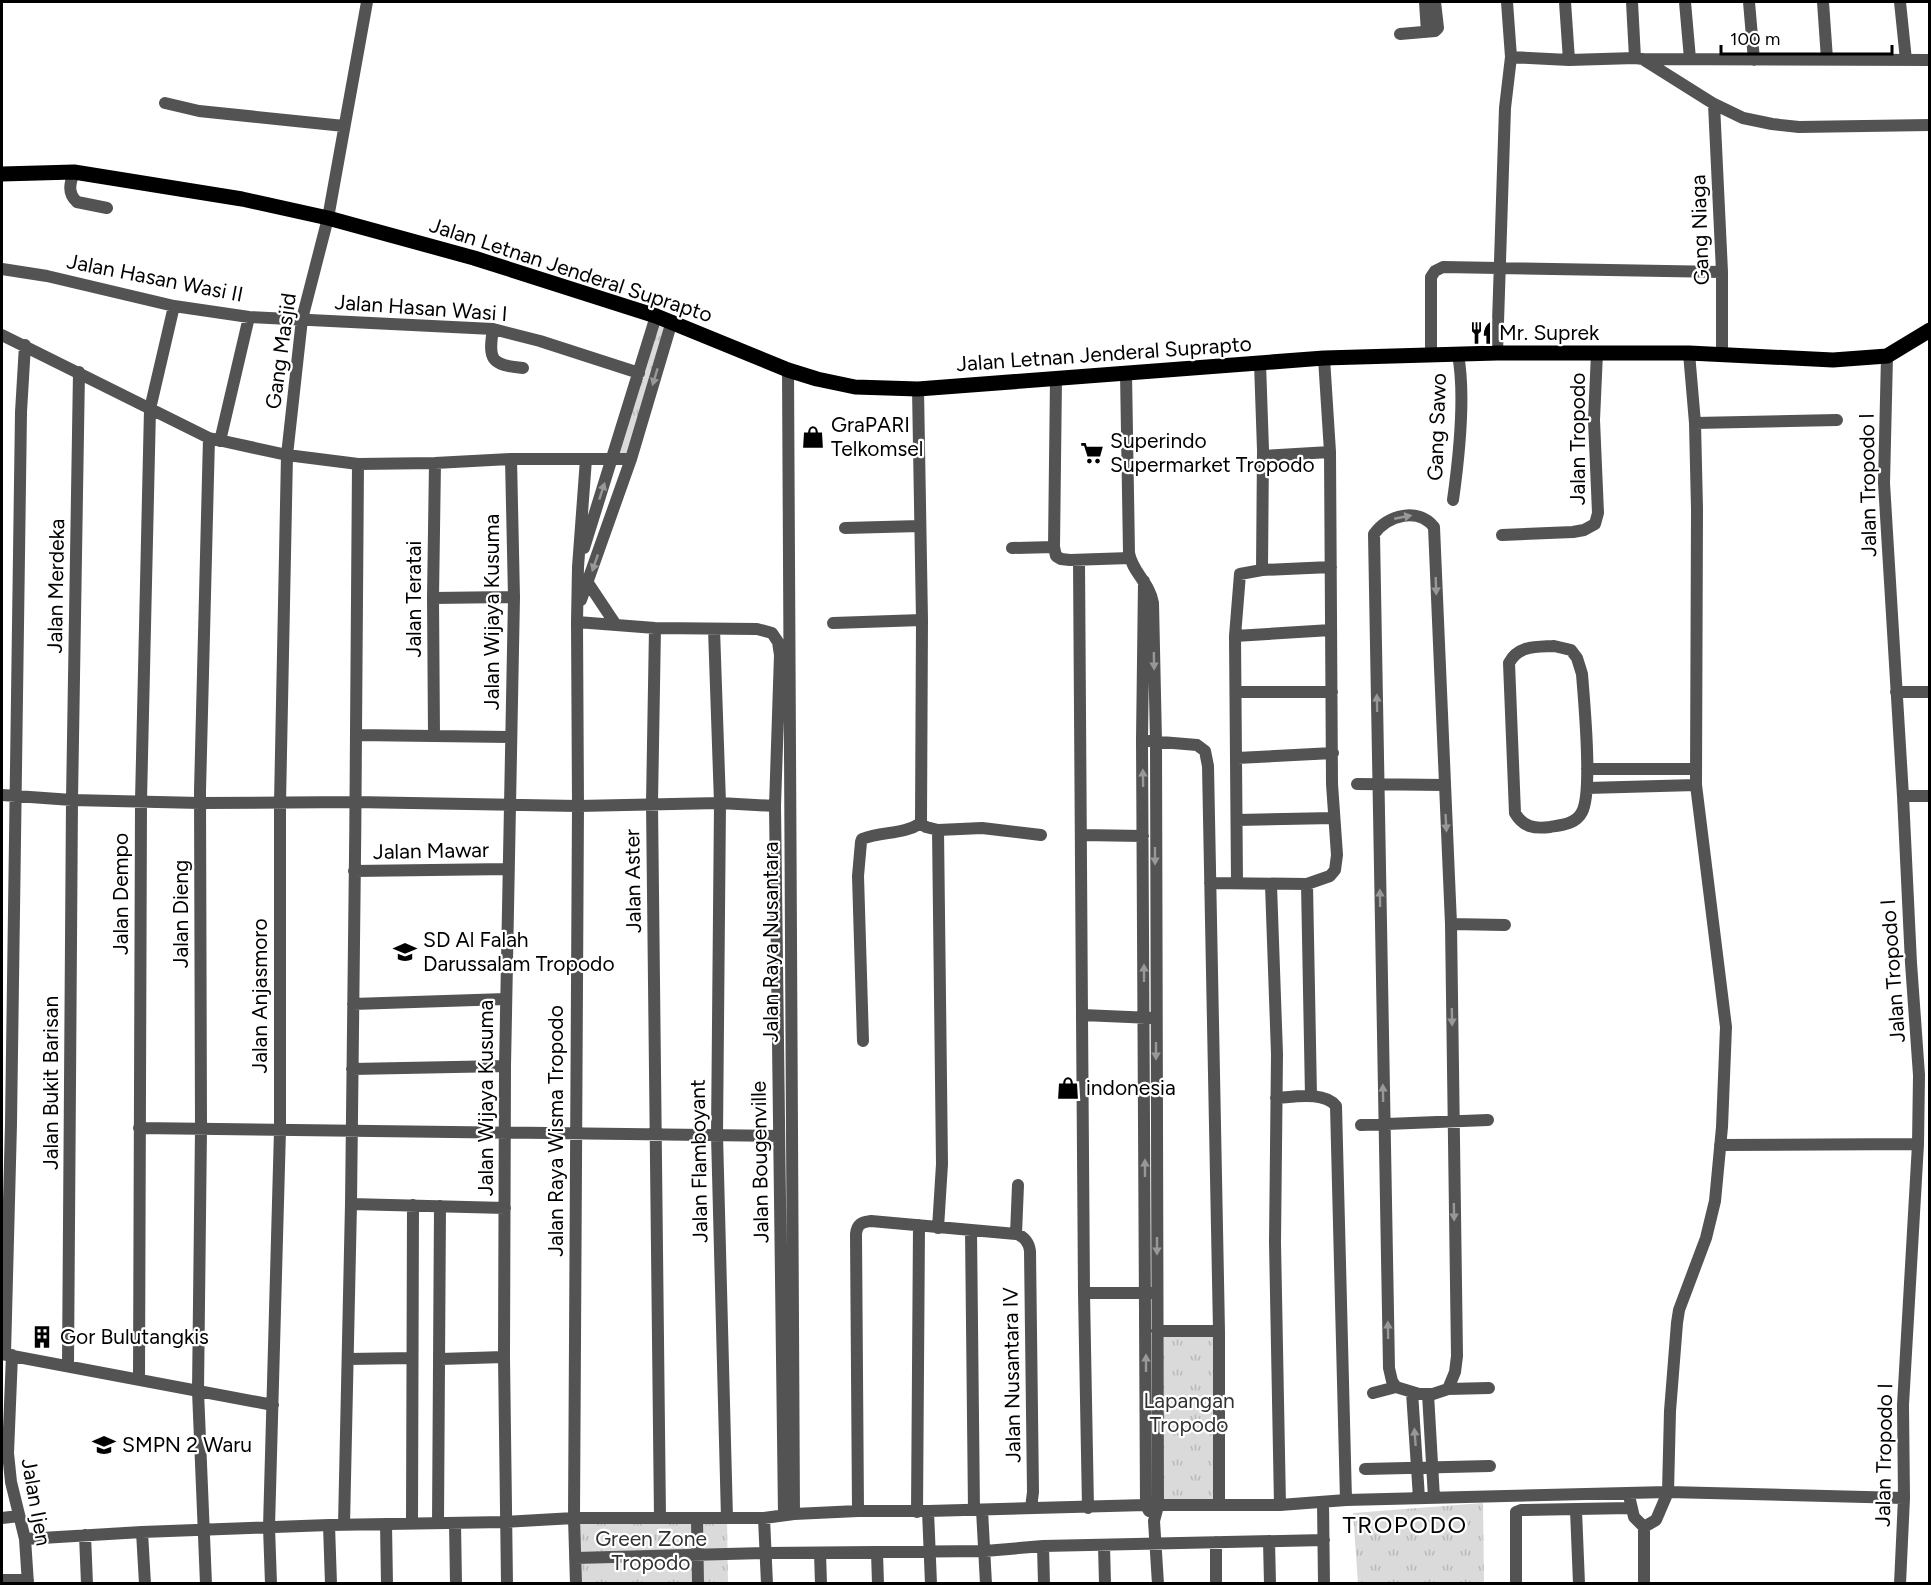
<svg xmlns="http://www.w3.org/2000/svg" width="1931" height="1585" font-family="Figtree,sans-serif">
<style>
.park{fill:url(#park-tufts)}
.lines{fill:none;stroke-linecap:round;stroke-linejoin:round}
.minor{stroke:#535353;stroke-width:12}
.major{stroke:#000;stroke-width:15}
.oneway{fill:#989898}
.labels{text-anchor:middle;stroke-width:4.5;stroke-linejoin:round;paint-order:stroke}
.street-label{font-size:21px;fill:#000;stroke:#fff}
.poi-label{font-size:21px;fill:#000;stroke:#fff;text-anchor:start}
.park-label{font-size:21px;fill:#313131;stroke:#fff}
.quarter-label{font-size:24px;letter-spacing:1.5px;fill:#000;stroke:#fff}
</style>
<defs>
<pattern id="park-tufts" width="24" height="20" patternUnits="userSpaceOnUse" patternTransform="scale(1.5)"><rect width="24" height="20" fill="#dadada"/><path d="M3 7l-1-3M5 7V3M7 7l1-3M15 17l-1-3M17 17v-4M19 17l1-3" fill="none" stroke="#b9b9b9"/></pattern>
</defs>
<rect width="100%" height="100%" fill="#fff"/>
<path class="park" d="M656,317L669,324L632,457L614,460Z
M1157,1331H1219V1505L1158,1506Z
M1483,1503L1484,1583H1358L1353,1513Z
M574,1518H727L728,1583H576Z"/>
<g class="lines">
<path class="minor" d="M1425,2L1427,32
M1565,2L1569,60
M1632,2L1635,58
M1685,2L1690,59
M1749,2L1754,60
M1823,2L1827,59
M1900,2L1906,60
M1400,34L1435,31L1438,28L1435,2
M1511,57L1569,60L1635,58L1643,59L1930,60
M1644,60L1714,104L1743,118L1772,124L1799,127L1930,125
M165,103L199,111L344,126
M1714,104L1722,272V354
M74,172C70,183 67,193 77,202L107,208
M2,269L47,276L174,306L249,317L493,329L540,341L639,373
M493,329C488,360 491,365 523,368
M2,335L209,438L287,455L358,464L435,463L511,459H631
M1497,353L1505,108L1511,57L1507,2
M1431,356V277L1435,271L1443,267L1722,272
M1887,356L1884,483L1903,796L1911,963L1919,1075L1918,1144L1903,1405L1904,1498L1900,1584
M1260,363L1263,450L1262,570
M788,370L794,1514
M1126,373L1129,553C1132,572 1150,583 1153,603L1156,741L1158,1506L1154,1521L1158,1584
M1056,378L1054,547L1056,556L1061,559L1070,560L1130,558
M918,389L922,620L921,823
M1695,423L1837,420
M220,441L249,317
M1263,456L1330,452
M1453,500C1459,457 1466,397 1458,355
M845,528L920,526
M1502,535L1573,532L1584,530L1595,524L1598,513L1594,420L1597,353
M584,548L656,316
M1012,548L1054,547
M1079,560L1082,1015
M1144,581L1142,740L1146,1505L1149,1511
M588,583L616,625
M433,598L514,597
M581,600L631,459L672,321
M577,622L655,628L757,629L772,633L778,642L780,655L775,806L784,1515
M833,623L922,620
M655,628L652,803L660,1518
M714,629L720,803L717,1135L727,1518
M1235,636L1331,630
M1554,646L1571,650L1577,658L1582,674C1584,701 1593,792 1582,812C1576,824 1562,825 1550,827C1534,829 1523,827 1515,813L1509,663C1518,645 1537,647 1554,646Z
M1236,692H1332
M1896,692H1930
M357,735L510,737
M434,735L433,598L435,463
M1149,741L1197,745L1205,751L1208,766L1219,1331V1505
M1237,758L1333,753
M1587,769H1695
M1357,784L1444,785
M1587,788L1696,785
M2,795L72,800L200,803L354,802L578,806L720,803L775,806
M1903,796H1930
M1237,820L1334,818
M921,823L926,827L938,830L982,828L1041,835
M1081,835L1143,836
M354,871L509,869
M1210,883L1307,884L1330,876L1335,870L1337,855L1332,784L1330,452L1324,358
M1237,883L1235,636L1240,574L1262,570L1331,567
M1307,884L1311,1096
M1271,885L1277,1054L1275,1242L1280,1505
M1451,924L1505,925
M353,1004L506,999
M863,1041L858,876L861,842L862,839C883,831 903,835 921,823
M352,1069L505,1066
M1276,1098C1294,1097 1324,1091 1336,1106L1346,1500
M1361,1125L1488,1120
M139,1128L779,1136
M1720,1145L1918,1144
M351,1204C354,957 357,711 358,464
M938,1228L942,1164L938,830
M971,1230L974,1510
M1016,1234L1018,1185
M1084,1293H1154
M1157,1331H1219
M2,1354L273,1405
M5,1354L11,1124L21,412L25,345
M12,1355L8,1453L11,1482L25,1539L28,1584
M348,1359L412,1358
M440,1359L504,1357
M68,1366L72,800L79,372
M139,1380L141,801L150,409L174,306
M1396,1387L1392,1381L1389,1368L1374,534C1388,515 1418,507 1434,527L1451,924L1457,1356L1455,1372L1448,1389
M1412,1392L1419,1498
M1373,1393L1396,1387L1419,1394H1433L1448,1389L1489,1388
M1428,1394L1434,1498
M1365,1469L1490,1466
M1630,1500L1634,1517L1644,1527
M1323,1502L1324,1584
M1088,1508L1084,1293L1082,1015L1152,1018
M982,1510L986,1584
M1576,1510L1579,1584
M858,1511L856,1234C857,1224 862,1222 871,1221L1016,1234C1024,1236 1029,1243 1030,1251L1033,1492L1031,1508
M928,1511L931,1584
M917,1512L919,1225
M2,1518L19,1516
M764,1518L767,1584
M697,1519L698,1584
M438,1523L440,1206
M455,1523L456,1584
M386,1524L387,1584
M412,1524L413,1205
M329,1525L331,1584
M344,1525L351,1204L505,1208
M1644,1527L1656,1520L1668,1492L1670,1411L1677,1323L1679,1310L1706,1238L1715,1201L1722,1127L1726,1027L1696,785L1697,509L1695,423L1689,353
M1644,1527V1584
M142,1532L145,1584
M85,1535L87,1584
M25,1539L142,1532L329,1525L505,1522L574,1518H764L794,1514L858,1511H928L1146,1505H1280L1346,1500L1668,1492L1904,1498
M1269,1541L1270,1584
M1216,1542V1584
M1104,1545L1105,1584
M1043,1546L1044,1584
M877,1552L878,1584
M820,1553L821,1584
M575,1558L766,1553L985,1551L1043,1546L1324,1540
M2,1580H28
M206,1584L198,1391L201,1129L200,791L209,438
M271,1584L269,1527L280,1130V803L287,455L302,319L328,218L367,2
M507,1584L504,1357L505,1066L514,597L511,459
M576,1584L574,1518L578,806L577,622L578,567L586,459
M1516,1584V1512L1521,1510L1630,1508"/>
<path class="major" d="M2,174L74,172L242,199L328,218L474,258L656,316L788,370L817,379L855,387L918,389L1324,358L1497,353H1689L1833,360L1887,356L1930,330"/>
</g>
<defs><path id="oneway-solid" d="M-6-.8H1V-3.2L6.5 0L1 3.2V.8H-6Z" transform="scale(1.5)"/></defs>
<g class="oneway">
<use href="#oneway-solid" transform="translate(655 377) rotate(107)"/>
<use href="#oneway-solid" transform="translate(602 491) rotate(-72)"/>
<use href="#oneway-solid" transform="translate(1403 517) rotate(-11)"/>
<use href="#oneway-solid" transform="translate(595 563) rotate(109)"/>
<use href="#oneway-solid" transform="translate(1436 586) rotate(88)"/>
<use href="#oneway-solid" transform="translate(1154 661) rotate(89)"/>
<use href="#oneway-solid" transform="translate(1377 703) rotate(-91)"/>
<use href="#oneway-solid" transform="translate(1143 778) rotate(-91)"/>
<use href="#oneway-solid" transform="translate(1446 823) rotate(87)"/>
<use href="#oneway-solid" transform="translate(1155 856) rotate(90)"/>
<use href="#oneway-solid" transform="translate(1380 898) rotate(-91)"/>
<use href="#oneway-solid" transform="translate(1144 973) rotate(-90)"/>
<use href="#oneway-solid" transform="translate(1452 1017) rotate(89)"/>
<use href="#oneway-solid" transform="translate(1156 1051) rotate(90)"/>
<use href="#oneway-solid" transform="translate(1383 1093) rotate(-91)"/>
<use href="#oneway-solid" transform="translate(1145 1168) rotate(-90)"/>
<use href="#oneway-solid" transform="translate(1454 1212) rotate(89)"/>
<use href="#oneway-solid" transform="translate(1157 1246) rotate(90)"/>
<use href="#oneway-solid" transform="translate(1388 1330) rotate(-91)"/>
<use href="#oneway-solid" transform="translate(1146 1363) rotate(-90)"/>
<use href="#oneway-solid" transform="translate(1415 1437) rotate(-94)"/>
</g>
<defs>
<g id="restaurant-bare" transform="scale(1.8)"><path d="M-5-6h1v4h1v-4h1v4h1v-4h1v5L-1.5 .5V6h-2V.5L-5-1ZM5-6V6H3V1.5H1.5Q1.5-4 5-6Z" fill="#000" stroke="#fff" stroke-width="2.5" paint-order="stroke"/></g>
<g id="shop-bare" transform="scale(1.8)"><path d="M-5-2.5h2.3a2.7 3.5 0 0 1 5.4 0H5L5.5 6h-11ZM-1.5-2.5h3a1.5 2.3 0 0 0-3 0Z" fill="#000" stroke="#fff" stroke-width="2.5" paint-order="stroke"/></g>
<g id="supermarket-bare" transform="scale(1.8)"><path d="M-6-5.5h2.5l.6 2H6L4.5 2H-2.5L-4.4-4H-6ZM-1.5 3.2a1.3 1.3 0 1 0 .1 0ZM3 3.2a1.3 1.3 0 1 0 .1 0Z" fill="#000" stroke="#fff" stroke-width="2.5" paint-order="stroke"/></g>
<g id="school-bare" transform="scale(1.8)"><path d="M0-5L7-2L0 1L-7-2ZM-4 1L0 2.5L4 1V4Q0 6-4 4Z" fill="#000" stroke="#fff" stroke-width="2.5" paint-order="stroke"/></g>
<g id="building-bare" transform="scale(1.8)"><path d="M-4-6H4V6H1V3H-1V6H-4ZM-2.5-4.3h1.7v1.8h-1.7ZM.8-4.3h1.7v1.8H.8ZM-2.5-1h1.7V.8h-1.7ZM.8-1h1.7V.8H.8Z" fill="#000" stroke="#fff" stroke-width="2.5" paint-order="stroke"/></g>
</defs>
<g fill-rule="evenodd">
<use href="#restaurant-bare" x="1481" y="333"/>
<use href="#shop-bare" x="813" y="437"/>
<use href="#supermarket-bare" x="1092" y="453"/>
<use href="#school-bare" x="405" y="952"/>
<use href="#shop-bare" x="1068" y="1088"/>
<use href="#building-bare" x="42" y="1337"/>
<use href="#school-bare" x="104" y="1445"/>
</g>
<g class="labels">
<g class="street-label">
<text transform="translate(1700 230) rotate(-92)" y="7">Gang Niaga</text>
<text transform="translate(571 270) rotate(18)" y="7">Jalan Letnan Jenderal Suprapto</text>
<text transform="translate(155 278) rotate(11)" y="7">Jalan Hasan Wasi II</text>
<text transform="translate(421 308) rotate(4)" y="7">Jalan Hasan Wasi I</text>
<text transform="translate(281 351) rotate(-82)" y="7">Gang Masjid</text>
<text transform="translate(1104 354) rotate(-4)" y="7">Jalan Letnan Jenderal Suprapto</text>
<text transform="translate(1437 427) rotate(-88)" y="7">Gang Sawo</text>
<text transform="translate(1578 439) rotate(-90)" y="7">Jalan Tropodo</text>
<text transform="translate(1868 485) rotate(-91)" y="7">Jalan Tropodo I</text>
<text transform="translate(56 586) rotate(-89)" y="7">Jalan Merdeka</text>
<text transform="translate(414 599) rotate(-90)" y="7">Jalan Teratai</text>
<text transform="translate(492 612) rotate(-90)" y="7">Jalan Wijaya Kusuma</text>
<text transform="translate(431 851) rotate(-1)" y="7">Jalan Mawar</text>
<text transform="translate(633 881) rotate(-91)" y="7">Jalan Aster</text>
<text transform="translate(121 894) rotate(-90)" y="7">Jalan Dempo</text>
<text transform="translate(181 914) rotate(-90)" y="7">Jalan Dieng</text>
<text transform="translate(771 942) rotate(-90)" y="7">Jalan Raya Nusantara</text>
<text transform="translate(1893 971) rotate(-94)" y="7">Jalan Tropodo I</text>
<text transform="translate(260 996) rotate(-90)" y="7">Jalan Anjasmoro</text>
<text transform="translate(51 1083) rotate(-90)" y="7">Jalan Bukit Barisan</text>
<text transform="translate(486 1098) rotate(-90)" y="7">Jalan Wijaya Kusuma</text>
<text transform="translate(556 1131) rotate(-90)" y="7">Jalan Raya Wisma Tropodo</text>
<text transform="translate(699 1161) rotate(-91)" y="7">Jalan Flamboyant</text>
<text transform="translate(760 1162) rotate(-91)" y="7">Jalan Bougenville</text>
<text transform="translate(1012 1375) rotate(-91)" y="7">Jalan Nusantara IV</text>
<text transform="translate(1884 1455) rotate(-89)" y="7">Jalan Tropodo I</text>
<text transform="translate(36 1502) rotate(80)" y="7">Jalan Ijen</text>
</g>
<g class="poi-label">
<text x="1499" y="340">Mr. Suprek</text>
<text x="831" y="432">GraPARI<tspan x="831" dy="24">Telkomsel</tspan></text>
<text x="1110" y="448">Superindo<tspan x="1110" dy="24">Supermarket Tropodo</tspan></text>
<text x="423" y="947">SD Al Falah<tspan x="423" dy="24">Darussalam Tropodo</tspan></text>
<text x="1086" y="1095">indonesia</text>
<text x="60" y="1344">Gor Bulutangkis</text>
<text x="122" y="1452">SMPN 2 Waru</text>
</g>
<g class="park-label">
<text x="1189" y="1408">Lapangan<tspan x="1189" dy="24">Tropodo</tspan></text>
<text x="651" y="1546">Green Zone<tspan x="651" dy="24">Tropodo</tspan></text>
</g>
<g class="quarter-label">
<text x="1405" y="1533">TROPODO</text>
</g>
</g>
<rect width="1931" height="1585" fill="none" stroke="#000000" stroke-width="6"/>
<path d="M1721 45v9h171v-9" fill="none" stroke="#000000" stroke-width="3"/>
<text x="1730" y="45" font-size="18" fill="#000000" stroke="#ffffff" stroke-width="4.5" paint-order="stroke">100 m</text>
</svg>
